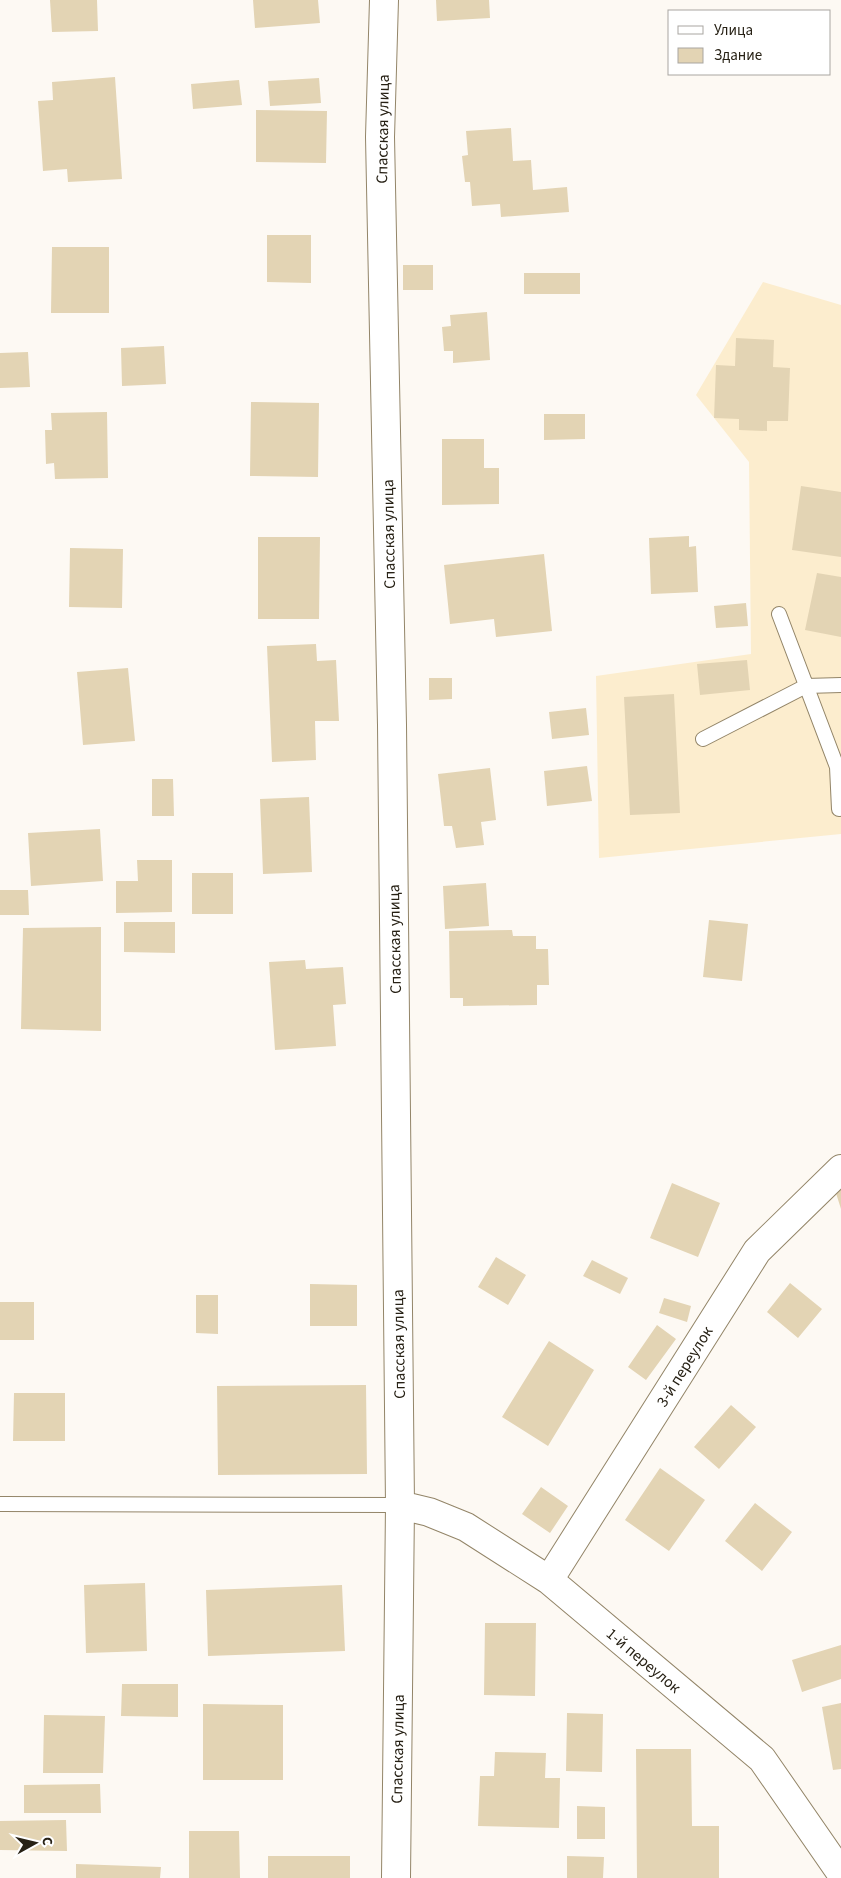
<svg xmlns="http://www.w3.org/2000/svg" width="841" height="1878" font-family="'Source Sans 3',sans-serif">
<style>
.built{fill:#fcedce}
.building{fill:#e3d4b4}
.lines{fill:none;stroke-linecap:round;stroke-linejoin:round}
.service-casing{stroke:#938568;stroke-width:16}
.minor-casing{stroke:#938568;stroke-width:30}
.service{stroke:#fff;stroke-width:14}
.minor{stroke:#fff;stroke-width:28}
.labels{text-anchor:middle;stroke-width:5;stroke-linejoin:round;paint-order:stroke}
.street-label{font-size:16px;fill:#272115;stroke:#fff}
</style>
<rect width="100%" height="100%" fill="#fdf9f3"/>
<path class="built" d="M763,282L841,305V834L599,858L596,676L751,654L749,462L696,395Z"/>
<path class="building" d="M50,0H97L98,31L52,32Z
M253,0H318L320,23L255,28Z
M436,0H489L490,18L437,21Z
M115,77L122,179L68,182L67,169L43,171L38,101L53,100L52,82Z
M319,78L321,103L270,106L268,81Z
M239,80L242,105L193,109L191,84Z
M256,110L327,111L326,163L256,162Z
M511,128L513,161L531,160L533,190L567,187L569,212L501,217L500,204L472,206L470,182H465L462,156L468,155L466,131Z
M267,235H311V283L267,282Z
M52,247H109V313H51Z
M403,265H433V290H403Z
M524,273H580V294H524Z
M487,312L490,360L453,363V351H444L442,327L451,326L450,315Z
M736,338L774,340L773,367L790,368L788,421H767V431L739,430V419L714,418L716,365L735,366Z
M164,346L166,384L122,386L121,348Z
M28,352L30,387L0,388V353Z
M251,402L319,403L318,477L250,476Z
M107,412L108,478L55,479L54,463L46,464L45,430H52L51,413Z
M544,414H585V439L544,440Z
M442,439H484V468H499V504L442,505Z
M801,486L841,492V557L792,550Z
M689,536V547L696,546L698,592L651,594L649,538Z
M258,537H320L319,619H258Z
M70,548L123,549L122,608L69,607Z
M544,554L552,631L496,637L494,619L450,624L444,565Z
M817,573L841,577V637L805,630Z
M746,603L748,626L716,628L714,606Z
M316,644L317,661L336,660L339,721H315L316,760L272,762L267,646Z
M747,660L750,690L700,695L697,664Z
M128,668L135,741L83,745L77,672Z
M429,678H452V699L429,700Z
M674,694L680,813L630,815L624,697Z
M586,708L589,735L552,739L549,712Z
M587,766L592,801L547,806L544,771Z
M490,768L496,820L481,822L484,845L456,848L452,826H444L438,774Z
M152,779H173L174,816H152Z
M309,797L312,872L263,874L260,799Z
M100,829L103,881L31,886L28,833Z
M137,860H172V912L116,913V881H138Z
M192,873H233V914H192Z
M486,883L489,926L445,929L443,886Z
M0,890H28L29,915H0Z
M709,920L748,924L742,981L703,977Z
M124,922H175V953L124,952Z
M101,927V1031L21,1029L23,928Z
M512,930L513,936H536V949H548L549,985H537V1005L463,1006V998H450L449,931Z
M305,960L306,969L343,967L346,1004L333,1005L336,1046L275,1050L269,962Z
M672,1183L720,1203L698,1257L650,1238Z
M841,1188V1209L835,1190Z
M496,1257L526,1275L508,1305L478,1287Z
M592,1260L628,1278L620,1294L583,1276Z
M790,1283L822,1309L798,1338L767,1312Z
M310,1284L357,1285V1326H310Z
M196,1295H218V1334L196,1333Z
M664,1298L691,1306L687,1322L659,1313Z
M0,1302H34V1340H0Z
M657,1325L676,1339L646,1380L628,1367Z
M549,1341L594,1370L548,1446L502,1417Z
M366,1385L367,1474L218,1475L217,1386Z
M14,1393H65V1441H13Z
M731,1405L756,1427L719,1469L694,1447Z
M660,1468L705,1500L669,1551L625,1520Z
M541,1487L568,1506L550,1533L522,1514Z
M755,1503L792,1532L762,1571L725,1541Z
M145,1583L147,1651L86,1653L84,1585Z
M342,1585L345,1651L208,1656L206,1590Z
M485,1623H536L535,1696L484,1695Z
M841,1645V1679L802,1692L792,1660Z
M122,1684H178V1717L121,1716Z
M841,1703V1769L833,1770L822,1707Z
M203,1704L283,1705V1780H203Z
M567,1713L603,1714L602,1772L566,1771Z
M44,1715L105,1716L103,1773H43Z
M636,1749H691L692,1826H719V1878H637Z
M495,1752L546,1753L545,1778H560L559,1828L478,1826L480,1776H494Z
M100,1784L101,1813H24V1785Z
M577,1806L605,1807V1839H577Z
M66,1820L67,1851L0,1850V1821Z
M189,1831H239L240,1878H189Z
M268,1856H350V1878H268Z
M567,1856L604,1857L603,1878H567Z
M76,1864L161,1867L160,1878H76Z"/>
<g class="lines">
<g class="service-casing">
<path id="service" d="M779,614L837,767L839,809
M703,739L806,686L841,685
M0,1504L400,1505"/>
</g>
<g class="minor-casing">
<path id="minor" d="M384,0L380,137L392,725L400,1505L396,1878
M400,1505L429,1512L466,1527L549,1580L762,1759L841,1873
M549,1580L757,1251L841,1169"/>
</g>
<use href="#service" class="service"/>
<use href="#minor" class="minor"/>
</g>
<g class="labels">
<g class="street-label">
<text transform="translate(382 129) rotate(-89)" y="6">Спасская улица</text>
<text transform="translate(388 534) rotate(-91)" y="6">Спасская улица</text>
<text transform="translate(394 939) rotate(-91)" y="6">Спасская улица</text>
<text transform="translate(398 1344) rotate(-91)" y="6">Спасская улица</text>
<text transform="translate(684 1366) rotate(-58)" y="6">3-й переулок</text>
<text transform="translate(644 1660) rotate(40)" y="6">1-й переулок</text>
<text transform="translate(397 1749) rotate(-89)" y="6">Спасская улица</text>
</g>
</g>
<rect x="668" y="10" width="162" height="65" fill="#ffffff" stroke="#a9a6a1"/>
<rect x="678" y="26" width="25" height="8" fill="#ffffff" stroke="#a9a6a1"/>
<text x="714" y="35" font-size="15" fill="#272115">Улица</text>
<rect x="678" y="48" width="25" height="15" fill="#e3d4b4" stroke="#a9a6a1"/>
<text x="714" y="60" font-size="15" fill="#272115">Здание</text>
<g transform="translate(35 1843) rotate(82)" stroke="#ffffff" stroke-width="4" paint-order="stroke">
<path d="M0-4L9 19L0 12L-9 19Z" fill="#272115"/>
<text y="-8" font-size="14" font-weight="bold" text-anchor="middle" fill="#272115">С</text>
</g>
</svg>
